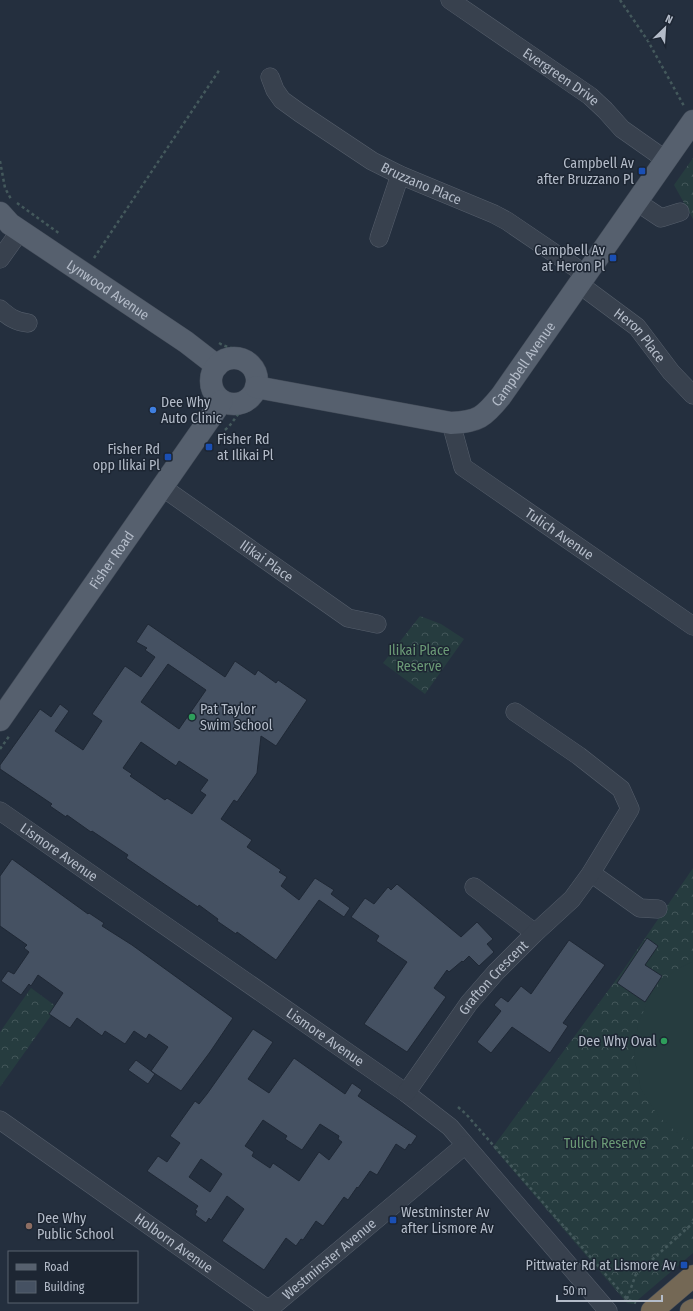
<svg xmlns="http://www.w3.org/2000/svg" width="693" height="1311" font-family="'Fira Sans Condensed',sans-serif">
<style>
.forest{fill:url(#forest-crowns)}
.pitch{fill:#263c3f}
.building{fill:#455162;stroke:#1f2835;fill-rule:evenodd}
.lines{fill:none;stroke-linecap:round;stroke-linejoin:round}
.minor-casing{stroke:#565f6c;stroke-width:19}
.major-casing{stroke:#414a57;stroke-width:23}
.highway-casing{stroke:#434c59;stroke-width:23}
.path{stroke:#44595c;stroke-width:2.5;stroke-dasharray:3 3;stroke-linecap:butt}
.minor{stroke:#38414e;stroke-width:18}
.major{stroke:#56606e;stroke-width:22}
.highway{stroke:#746855;stroke-width:22}
.transit-dot{fill:#1a4fb4;stroke:#1d2633;stroke-width:1.5}
.shop-dot{fill:#3f7fe0;stroke:#1d2633;stroke-width:1.5}
.leisure-dot{fill:#2e9e5b;stroke:#1d2633;stroke-width:1.5}
.education-dot{fill:#8d6e63;stroke:#1d2633;stroke-width:1.5}
.labels{text-anchor:middle;stroke-width:3;stroke-linejoin:round;paint-order:stroke}
.street-label{font-size:14px;fill:#b4bcc9;stroke:#1d2633}
.poi-label{font-size:14px;fill:#b4bcc9;stroke:#1d2633;text-anchor:end}
.park-label{font-size:14px;fill:#6b9a76;stroke:#1d2633}
</style>
<defs>
<pattern id="forest-crowns" width="20" height="18" patternUnits="userSpaceOnUse"><rect width="20" height="18" fill="#263c3f"/><path d="M2 6a3 3 0 1 1 6 0M12 15a3 3 0 1 1 6 0" fill="none" stroke="#435659"/></pattern>
</defs>
<rect width="100%" height="100%" fill="#242f3e"/>
<path class="forest" d="M693,158V219L674,185Z
M420,616L441,624L464,639L425,694L383,663Z
M693,868V1253L633,1304L627,1303L493,1147L624,969Z
M31,988L57,1007L0,1087V1032Z"/>
<path class="pitch" d="M693,961V1142L684,1138L659,1117L641,1089L634,1057L638,1024L651,994L674,971Z"/>
<path class="building" d="M148,624L225,677L235,661L255,675L258,670L276,683L278,680L307,700L276,746L261,736L257,773L237,802L234,800L221,819L252,840L247,847L281,870L279,872L287,877L281,886L299,900L315,878L334,890L331,894L350,908L344,917L319,900L276,960L237,932L236,934L217,921L218,919L199,905L198,907L126,858L128,855L92,831L91,832L67,815L66,817L50,806L52,804L0,769V765L40,709L51,717L60,704L69,711L55,731L83,750L102,721L92,714L125,666L141,677L155,657L145,650L147,648L136,642ZM168,664L206,690L179,729L141,702ZM141,742L176,766L179,761L208,780L200,791L206,795L192,814L167,798L165,800L130,776L132,774L123,768Z
M12,859L88,914L89,913L104,923L102,926L132,945L233,1018L210,1052L181,1091L151,1071L168,1047L149,1034L146,1039L134,1031L125,1044L105,1031L102,1036L77,1018L70,1028L49,1014L63,993L38,975L31,986L29,984L21,995L1,981L8,971L14,974L29,952L24,948L27,945L0,926V876Z
M397,884L461,937L477,922L493,939L487,944L494,952L479,966L469,956L463,962L462,961L449,972L447,970L434,988L446,997L407,1052L364,1024L407,962L376,941L379,936L351,917L365,898L374,904L388,887L391,890Z
M647,938L658,946L645,965L662,976L645,1002L617,983Z
M569,940L605,965L563,1023L568,1026L550,1053L512,1027L491,1053L477,1042L501,1011L494,1005L501,997L508,1002L521,986L531,994Z
M253,1029L273,1042L248,1079L269,1093L294,1058L345,1094L352,1083L362,1090L358,1096L417,1136L411,1145L409,1144L405,1150L396,1144L377,1175L370,1171L358,1188L357,1187L348,1200L344,1197L323,1226L316,1221L303,1240L301,1239L296,1246L286,1238L264,1270L222,1241L244,1209L227,1196L211,1220L209,1218L206,1223L195,1215L197,1211L195,1210L198,1206L147,1171L158,1156L167,1162L180,1143L170,1136L195,1101L199,1104L207,1094ZM263,1120L287,1136L285,1139L302,1150L320,1124L339,1136L338,1139L342,1142L329,1160L319,1152L299,1181L273,1163L270,1168L252,1156L254,1152L245,1146ZM201,1159L222,1174L210,1192L189,1177Z
M136,1060L155,1074L148,1084L128,1070Z"/>
<g class="lines">
<g class="minor-casing">
<g id="minor">
<path id="s1" d="M450,0L590,96L605,110L622,129L666,160"/>
<path id="s2" d="M270,77L275,90L282,100L300,113L372,161L400,175L494,214L507,221L585,274"/>
<path d="M637,202L661,218L680,212"/>
<path d="M379,238L400,175"/>
<path d="M0,259L20,231"/>
<path id="s3" d="M579,284L637,327L671,372L693,395"/>
<path d="M0,309C9,317 16,322 28,323"/>
<path id="s4" d="M451,423L463,467L693,626"/>
<path id="s5" d="M162,487L348,618L377,624"/>
<path id="s6" d="M0,811L406,1093L450,1127L608,1311"/>
<path d="M591,873L640,908L658,909"/>
<path d="M474,887L535,933"/>
<path id="s7" d="M406,1093L469,1003L496,972L535,933L572,899L591,873L630,809L621,789L579,756L515,712"/>
<path id="s8" d="M0,1120L269,1310"/>
<path id="s9" d="M267,1311L465,1145"/>
</g>
</g>
<g class="major-casing">
<g id="major">
<path id="s10" d="M0,213L10,224L186,342L217,366"/>
<circle cx="234" cy="381" r="23"/>
<path id="s11" d="M256,387L451,423C478,422 484,417 501,396L693,121"/>
<path id="s12" d="M0,720L222,401"/>
</g>
</g>
<g class="highway-casing">
<path id="highway" d="M652,1311L693,1276
M691,1311L693,1310"/>
</g>
<path class="path" d="M620,0L648,41L684,106
M0,161L5,188L11,199
M17,203L60,234
M94,258L220,69
M219,343C227,348 234,348 243,351C252,354 258,364 265,371
M225,430C236,421 237,409 253,405
M0,749L10,735
M458,1107L466,1114L627,1299L636,1303
M627,1299L636,1274L693,1223"/>
<use href="#minor" class="minor"/>
<use href="#major" class="major"/>
<use href="#highway" class="highway"/>
</g>
<g class="transit-dot">
<rect x="638" y="167" width="8" height="8" rx="2"/>
<rect x="609" y="254" width="8" height="8" rx="2"/>
<rect x="205" y="443" width="8" height="8" rx="2"/>
<rect x="164" y="453" width="8" height="8" rx="2"/>
<rect x="389" y="1216" width="8" height="8" rx="2"/>
<rect x="680" y="1261" width="8" height="8" rx="2"/>
</g>
<circle class="shop-dot" cx="153" cy="410" r="4"/>
<g class="leisure-dot">
<circle cx="192" cy="717" r="4"/>
<circle cx="664" cy="1041" r="4"/>
</g>
<circle class="education-dot" cx="29" cy="1226" r="4"/>
<g class="labels">
<g class="street-label">
<text dy="5" stroke="none"><textPath href="#s1" startOffset="135">Evergreen Drive</textPath></text>
<text dy="5" stroke="none"><textPath href="#s2" startOffset="189">Bruzzano Place</textPath></text>
<text dy="5" stroke="none"><textPath href="#s10" startOffset="133">Lynwood Avenue</textPath></text>
<text dy="5" stroke="none"><textPath href="#s3" startOffset="80">Heron Place</textPath></text>
<text dy="5" stroke="none"><textPath href="#s11" startOffset="297">Campbell Avenue</textPath></text>
<text dy="5" stroke="none"><textPath href="#s4" startOffset="163">Tulich Avenue</textPath></text>
<text dy="5" stroke="none"><textPath href="#s12" startOffset="195">Fisher Road</textPath></text>
<text dy="5" stroke="none"><textPath href="#s5" startOffset="128">Ilikai Place</textPath></text>
<text dy="5" stroke="none"><textPath href="#s6" startOffset="72">Lismore Avenue</textPath></text>
<text dy="5" stroke="none"><textPath href="#s7" startOffset="145">Grafton Crescent</textPath></text>
<text dy="5" stroke="none"><textPath href="#s6" startOffset="396">Lismore Avenue</textPath></text>
<text dy="5" stroke="none"><textPath href="#s8" startOffset="213">Holborn Avenue</textPath></text>
<text dy="5" stroke="none"><textPath href="#s9" startOffset="81">Westminster Avenue</textPath></text>
</g>
<g class="poi-label">
<text x="634" y="168">Campbell Av<tspan x="634" dy="16">after Bruzzano Pl</tspan></text>
<text x="605" y="255">Campbell Av<tspan x="605" dy="16">at Heron Pl</tspan></text>
<text x="161" y="407" text-anchor="start">Dee Why<tspan x="161" dy="16">Auto Clinic</tspan></text>
<text x="217" y="444" text-anchor="start">Fisher Rd<tspan x="217" dy="16">at Ilikai Pl</tspan></text>
<text x="160" y="454">Fisher Rd<tspan x="160" dy="16">opp Ilikai Pl</tspan></text>
<text x="200" y="714" text-anchor="start">Pat Taylor<tspan x="200" dy="16">Swim School</tspan></text>
<text x="656" y="1046">Dee Why Oval</text>
<text x="401" y="1217" text-anchor="start">Westminster Av<tspan x="401" dy="16">after Lismore Av</tspan></text>
<text x="37" y="1223" text-anchor="start">Dee Why<tspan x="37" dy="16">Public School</tspan></text>
<text x="676" y="1270">Pittwater Rd at Lismore Av</text>
</g>
<g class="park-label">
<text x="419" y="655">Ilikai Place<tspan x="419" dy="16">Reserve</tspan></text>
<text x="605" y="1148">Tulich Reserve</text>
</g>
</g>
<rect x="8" y="1251" width="130" height="52" fill="#1d2633" stroke="#59626f"/>
<rect x="16" y="1264" width="20" height="6" fill="#56606e" stroke="#59626f"/>
<text x="44" y="1271" font-size="12" fill="#b4bcc9">Road</text>
<rect x="16" y="1281" width="20" height="12" fill="#455162" stroke="#59626f"/>
<text x="44" y="1291" font-size="12" fill="#b4bcc9">Building</text>
<g transform="translate(665 28) rotate(25)" stroke="#1d2633" stroke-width="3" paint-order="stroke">
<path d="M0-3L7 15L0 10L-7 15Z" fill="#b4bcc9"/>
<text y="-6" font-size="11" font-weight="bold" text-anchor="middle" fill="#b4bcc9">N</text>
</g>
<path d="M557 1295v6h105v-6" fill="none" stroke="#b4bcc9" stroke-width="2"/>
<text x="563" y="1295" font-size="12" fill="#b4bcc9" stroke="#1d2633" stroke-width="3" paint-order="stroke">50 m</text>
</svg>
